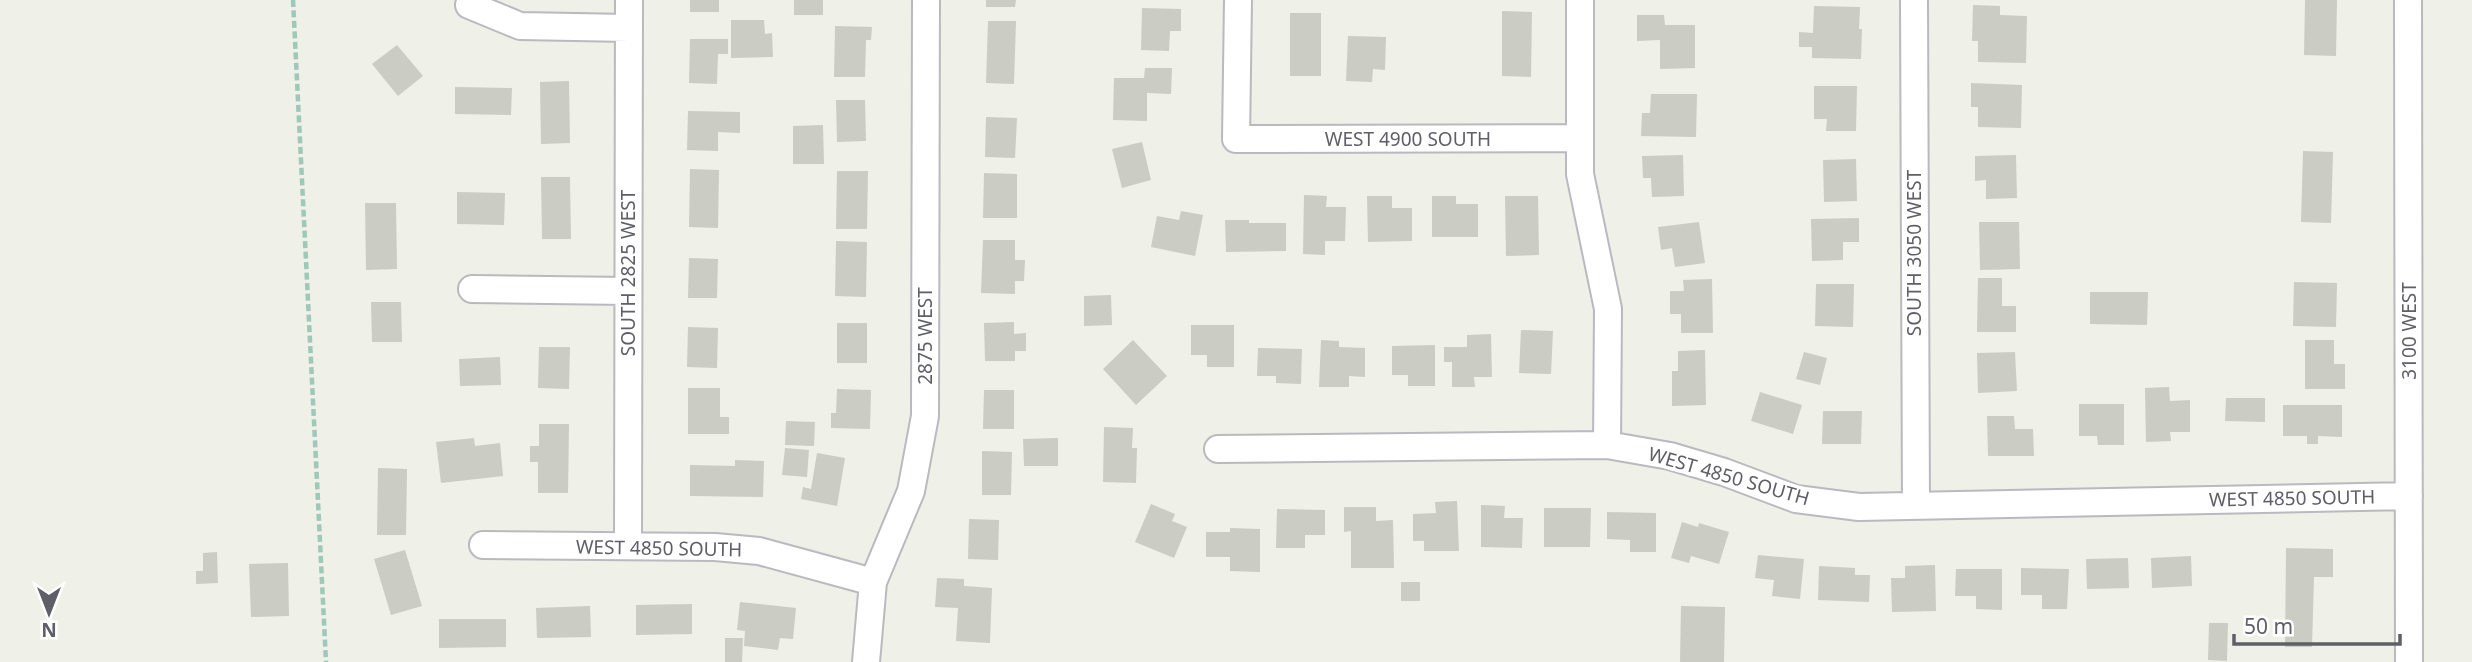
<svg xmlns="http://www.w3.org/2000/svg" width="2472" height="662" font-family="'Noto Sans',sans-serif">
<style>
.building{fill:#cbccc3}
.lines{fill:none;stroke-linecap:round;stroke-linejoin:round}
.minor-casing{stroke:#b9b9c0;stroke-width:30}
.path{stroke:#9dc8ba;stroke-width:4.5;stroke-dasharray:7 3.5;stroke-linecap:butt}
.minor{stroke:#fff;stroke-width:26}
.labels{text-anchor:middle;stroke-width:7;stroke-linejoin:round;paint-order:stroke}
.street-label{font-size:19px;fill:#5e5f67;stroke:#fff}
</style>
<rect width="100%" height="100%" fill="#eff0e7"/>
<path class="building" d="M690,0H719V12H690Z
M794,0H823V15H794Z
M986,0H1016L1015,7H986Z
M2305,0H2337L2336,56L2304,55Z
M1973,5L2000,6V15L2027,16L2026,63L1978,62V41H1972Z
M1814,6L1860,7L1859,29H1862L1861,59L1812,58V47H1799V32L1813,33Z
M1142,8L1181,9V31H1170L1169,51L1141,50Z
M1502,11L1532,12L1531,77L1502,76Z
M1290,13H1321V76H1290Z
M1637,15H1664L1665,25H1695V68L1660,69V40L1637,41Z
M731,20H764L765,34L772,33L773,57L731,58Z
M988,21H1016L1014,84L986,83Z
M835,26L872,27L871,40H866L865,77H834Z
M1348,36L1386,37L1385,70L1373,69L1372,82L1346,81Z
M690,39H728V54H718L717,84L689,83Z
M397,45L423,76L398,96L372,64Z
M1145,68H1172L1171,94L1147,93V121L1113,120L1114,78H1144Z
M569,81L570,143L541,144L540,82Z
M1971,83L2022,85L2021,128L1978,127V107H1971Z
M1814,86H1857L1856,131H1826L1827,119H1814Z
M455,87L512,88L511,115L455,114Z
M1651,94H1697L1696,137L1641,136L1642,113H1650Z
M836,100H865L866,141L837,142Z
M688,111L740,112V133L718,132V151L687,150Z
M986,117L1017,118L1015,158L985,157Z
M823,125L824,164H793V126Z
M1142,142L1151,180L1122,188L1112,149Z
M2303,151L2333,152L2331,223L2301,222Z
M1683,155L1684,196L1652,197L1651,178H1643L1642,156Z
M2016,155L2017,198L1986,199V180L1975,181V156Z
M1856,159L1857,201L1824,202L1823,160Z
M690,169L719,170L718,228L689,227Z
M837,171H868L867,229H836Z
M984,173L1017,174V218H983Z
M541,177H570L571,239H542Z
M457,192L505,193L504,225L457,224Z
M1304,195L1327,196L1326,207H1346L1345,241H1325V255L1303,254Z
M1367,196H1392V208H1412V241L1368,242Z
M1432,196H1456V204H1478V237H1432Z
M1505,196H1538L1539,255L1506,256Z
M365,203H396L397,269L366,270Z
M1181,211L1203,215L1195,256L1151,247L1157,216L1179,220Z
M1859,218V242H1843V260L1812,261L1811,219Z
M1225,220H1249V223H1286V251L1226,252Z
M1699,222L1705,263L1675,267L1672,248L1661,250L1658,227Z
M1979,222H2019L2020,269L1980,270Z
M983,240H1015V260H1025L1024,281H1015V294L981,293Z
M836,241L867,242L866,297L835,296Z
M689,258L718,259L717,298H688Z
M1978,278H2002V306H2016V332H1977Z
M1712,279L1713,333H1681V314H1670V291H1684L1683,280Z
M2294,282L2337,283L2336,327L2293,326Z
M1816,284H1854L1853,327L1815,326Z
M2090,292H2148L2147,325L2090,324Z
M1111,295L1112,325L1084,326V296Z
M371,302H401L402,342H372Z
M1014,322V334L1026,333V351H1015V361H985L984,323Z
M837,323H867V363H837Z
M1191,325H1234V367H1207V355H1191Z
M688,327L718,328L717,368L687,367Z
M1521,330L1553,331L1551,374L1519,373Z
M1491,334L1492,377H1474L1475,387H1452V362H1444V347H1467V335Z
M1133,340L1167,376L1136,405L1103,369Z
M1321,340L1339,341V347L1365,348V377L1349,376V387H1319Z
M2305,340H2334V364H2345V389H2305Z
M1435,345V386H1408V375H1392V346Z
M539,347H570L569,389L538,388Z
M1258,348L1302,349L1301,384L1276,383V376H1257Z
M1705,350L1706,405L1672,406V371H1678V351Z
M1804,352L1827,358L1820,385L1796,379Z
M2015,352L2017,391L1978,393L1977,353Z
M500,357L501,385L460,386L459,359Z
M2169,387L2170,401L2190,400V432H2170L2171,441L2146,442L2145,388Z
M688,388H720V417H729V434H688Z
M837,389L871,390L870,429L831,428V413H836Z
M984,390H1014V429H983Z
M1760,392L1802,405L1793,434L1751,421Z
M2226,398H2265V422L2225,421Z
M2079,404H2124V445H2098L2097,436H2079Z
M2283,405H2342V437L2318,436V444H2307V436H2283Z
M1823,411H1862L1861,444H1822Z
M1987,416H2014L2015,429H2033L2034,456H1988Z
M786,421L815,422L814,446L785,445Z
M539,424H569L568,493H538V462H530V446H539Z
M1104,427L1133,428L1132,448H1137L1136,483L1103,482Z
M474,438L475,446L500,443L503,476L441,483L436,442Z
M1058,438V466H1024L1023,439Z
M785,448L809,450L807,477L782,475Z
M982,451L1012,452L1011,495H982Z
M817,453L845,458L837,506L801,499L803,487L811,489Z
M735,460L764,461L763,497L690,496V465L735,466Z
M378,468L407,469L406,535H377Z
M1457,501L1459,551H1424V541H1413V514L1436,513L1435,502Z
M1151,504L1175,514L1172,521L1187,527L1174,558L1135,542Z
M1481,505L1505,506L1504,518H1523L1522,548L1481,547Z
M1344,507H1376V521L1393,520L1394,568H1351V531L1344,532Z
M1544,508H1591L1590,547H1544Z
M1277,509L1325,510V535H1305V548H1276Z
M1607,512L1656,513V552H1630V540L1607,539Z
M969,519L999,520L998,560L968,559Z
M1682,522L1698,527L1699,523L1729,532L1719,564L1691,556L1689,563L1671,558Z
M1230,528L1260,529V572L1230,571V557H1206V532H1230Z
M2286,548L2333,549V577H2314L2312,647H2285Z
M405,550L422,606L391,615L374,559Z
M217,552L218,583L196,584V571H203V553Z
M1758,555L1804,559L1800,599L1772,596L1774,580L1755,578Z
M2191,556L2192,586L2152,588L2151,558Z
M2128,558L2129,588L2087,589L2086,559Z
M288,563L289,616L251,617L249,564Z
M1935,565L1936,611L1892,612L1891,578H1905V566Z
M1819,566L1855,568V575H1870L1869,602L1818,600Z
M2021,568L2069,569L2067,609H2042V595H2021Z
M1956,569H2002V610L1976,609V596H1955Z
M937,578L964,579V586L992,588L990,643L956,641L958,608L935,607Z
M1401,582H1420V601H1401Z
M740,602L796,608L793,639L780,638L778,650L744,646L745,631L737,630Z
M692,604V634L636,635V605Z
M590,606L591,637L537,638L536,608Z
M1681,606L1725,607L1724,662H1680Z
M439,619H506V647L439,648Z
M2209,623H2228L2227,661L2208,660Z
M725,638H743L742,662H725Z"/>
<g class="lines">
<g class="minor-casing">
<path id="minor" d="M1580,0V174L1608,309L1607,445
M1914,0L1916,506
M2408,0L2409,662
M469,5L520,26L629,28
M1236,139L1579,138
M1236,139L1238,0
M472,289L628,291
M1218,449L1607,445L1670,456L1724,472L1796,499L1859,507L2409,496
M483,545L715,547L759,551L873,582
M628,546L629,0
M866,662L873,582L911,491L925,416L926,0"/>
</g>
<path class="path" d="M293,0L326,662"/>
<use href="#minor" class="minor"/>
</g>
<g class="labels">
<g class="street-label">
<text x="1408" y="146">WEST 4900 SOUTH</text>
<text transform="translate(1914 253) rotate(-90)" y="7">SOUTH 3050 WEST</text>
<text transform="translate(628 273) rotate(-90)" y="7">SOUTH 2825 WEST</text>
<text transform="translate(2409 331) rotate(-90)" y="7">3100 WEST</text>
<text transform="translate(925 336) rotate(-90)" y="7">2875 WEST</text>
<text transform="translate(1729 476) rotate(16)" y="7">WEST 4850 SOUTH</text>
<text transform="translate(2292 498) rotate(-1)" y="7">WEST 4850 SOUTH</text>
<text transform="translate(659 548) rotate(1)" y="7">WEST 4850 SOUTH</text>
</g>
</g>
<g transform="translate(49 613) rotate(180)" stroke="#ffffff" stroke-width="5" paint-order="stroke">
<path d="M0-5L12 26L0 18L-12 26Z" fill="#5e5f67"/>
<text y="-10" font-size="19" font-weight="bold" text-anchor="middle" fill="#5e5f67">N</text>
</g>
<path d="M2234 634v10h166v-10" fill="none" stroke="#5e5f67" stroke-width="3.5"/>
<text x="2244" y="634" font-size="21" fill="#5e5f67" stroke="#ffffff" stroke-width="5" paint-order="stroke">50 m</text>
</svg>
